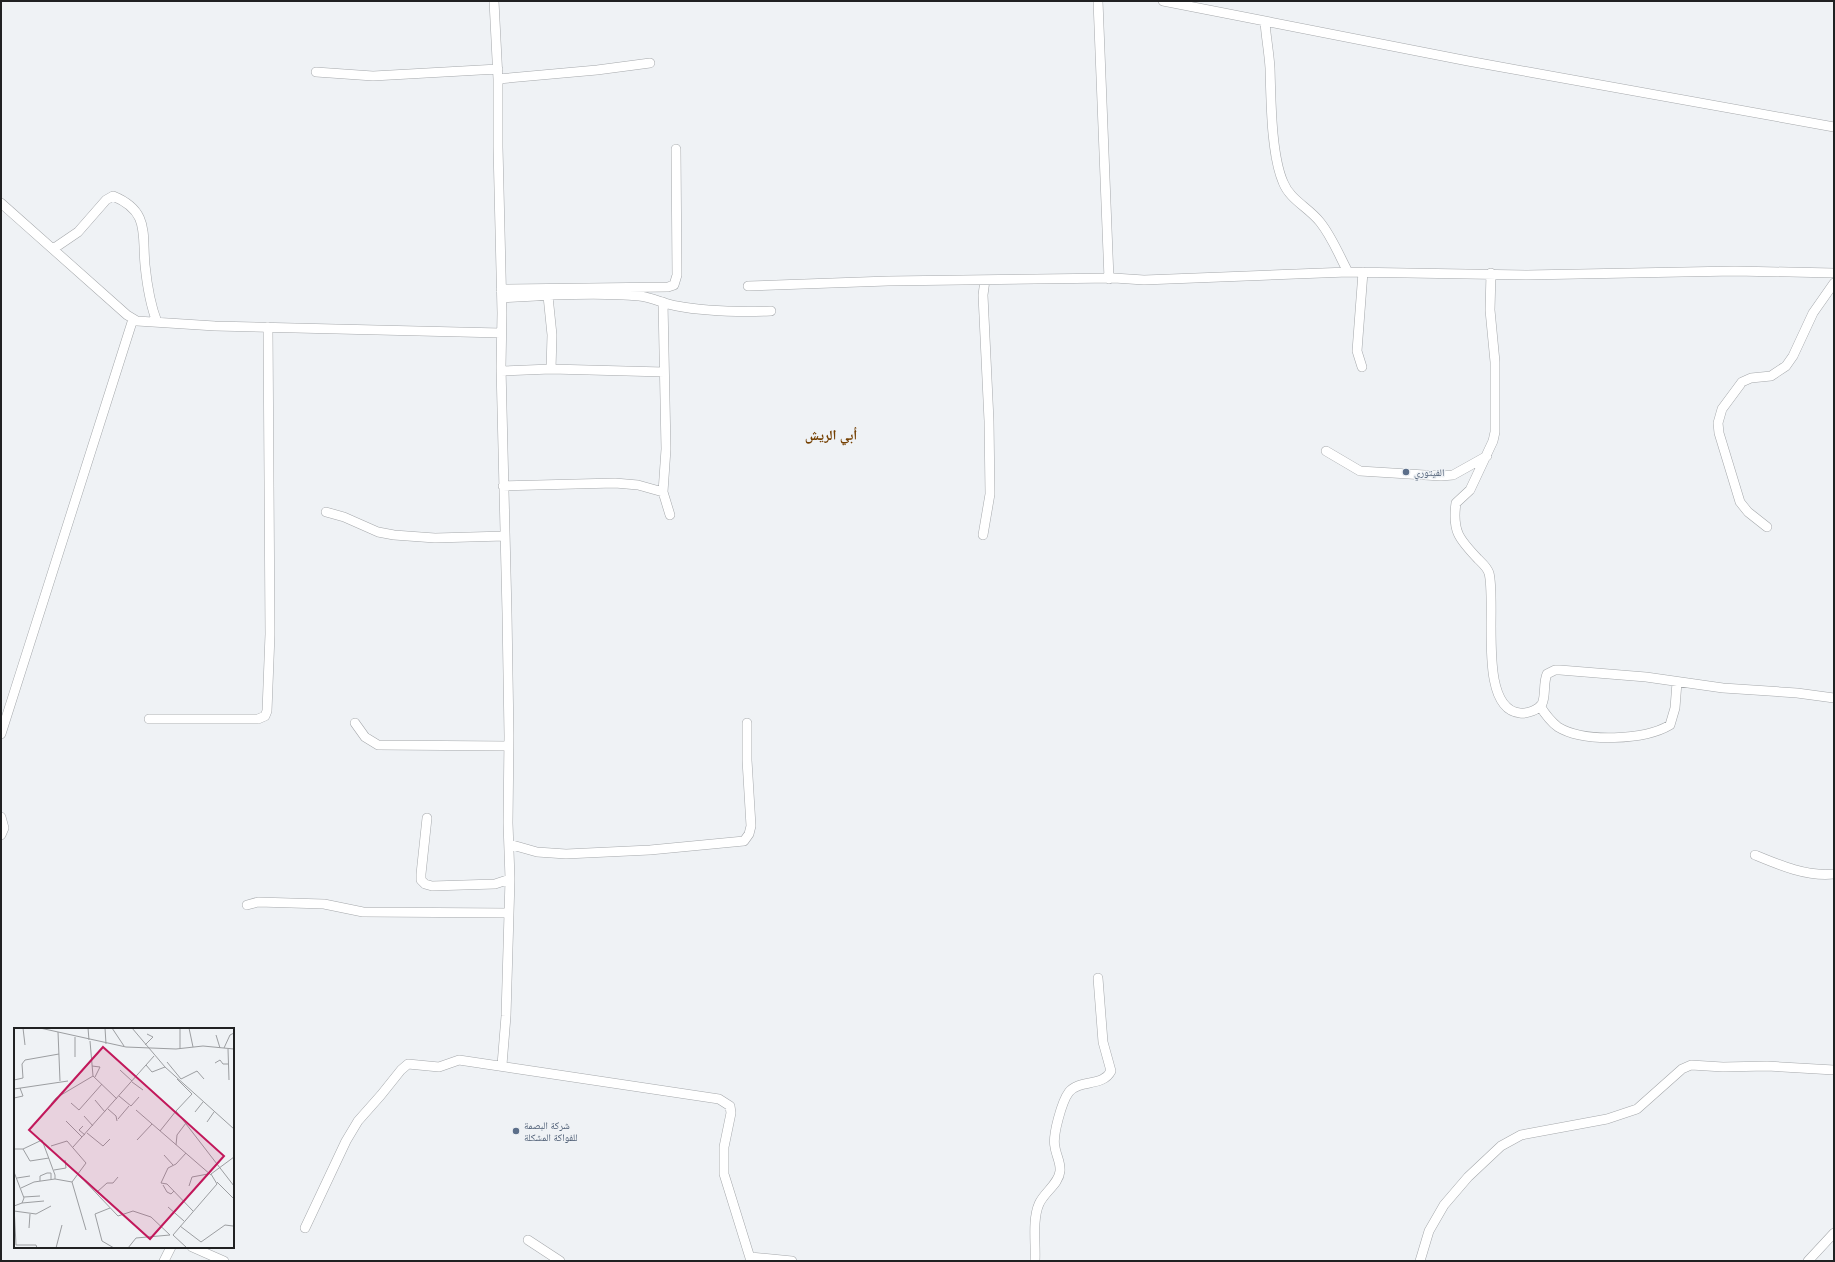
<svg xmlns="http://www.w3.org/2000/svg" width="1835" height="1262" font-family="'Fira Sans','Noto Naskh Arabic',sans-serif">
<style>
.lines{fill:none;stroke-linecap:round;stroke-linejoin:round}
.minor-casing{stroke:#a5a8ab;stroke-width:10}
.minor{stroke:#fff;stroke-width:9}
.service-dot{fill:#5c6f8a;stroke:#eff2f5;stroke-width:1.5}
.labels{text-anchor:middle;stroke-width:3;stroke-linejoin:round;paint-order:stroke}
.service-label{font-size:10px;fill:#4e5e75;stroke:#eff2f5;text-anchor:start}
.district-label{font-size:14px;font-weight:bold;fill:#743f00;stroke:#eff2f5}
.inset-road{fill:none;stroke:#9c9ea1;stroke-width:1}
.view{fill:#c2185b;fill-opacity:0.15;stroke:#c2185b;stroke-width:2}
.inset-edge{fill:none;stroke:#202122;stroke-width:2}
</style>
<rect width="100%" height="100%" fill="#eff2f5"/>
<g class="lines">
<g class="minor-casing">
<path id="minor" d="M494,1L498,79V147L502,313L501,367L507,613L509,736L508,823L510,879L506,1016L502,1065
M1098,1L1109,279
M1163,1L1468,61L1834,127
M1265,22C1266,37 1269,52 1270,68C1271,99 1271,154 1283,182C1290,200 1308,207 1320,222C1332,237 1339,255 1348,272
M316,72L373,76L498,69
M498,79L597,70L650,63
M1,203L127,315L137,321L215,326L501,333
M53,249L78,232L106,200L113,196C150,211 142,234 145,265C147,285 150,304 157,322
M1491,273L1490,310L1495,362V432L1493,441L1470,490L1456,503C1452,531 1459,539 1478,559C1482,563 1487,567 1489,573C1497,604 1477,709 1520,713C1527,714 1538,710 1542,704C1546,696 1543,683 1547,674L1555,670H1560L1646,677L1723,688L1797,693L1834,698
M748,286L888,281L1114,278L1144,280L1348,272L1527,275L1735,271L1834,273
M501,289L668,287L674,285L677,275L676,149
M502,298C544,295 596,292 639,296C652,297 664,304 677,306C708,312 739,312 771,311
M663,302L666,449L663,492
M1362,367L1357,351L1363,272
M551,369L664,372
M501,371L551,369L552,335L548,296
M1326,451L1360,471L1441,476L1453,475L1487,456
M503,486L615,483L638,485L663,492L670,515
M326,512L344,517L378,532L394,535L435,538L505,536
M1767,527L1748,512L1740,502L1719,433L1718,423L1722,409L1742,382L1751,378L1771,376L1786,366L1793,356L1813,313L1834,283
M983,535L990,494L989,421L983,295L985,280
M1540,706C1545,714 1550,721 1558,727C1584,743 1645,740 1670,725L1675,708L1677,682
M149,719H258L265,716L267,711L270,634L268,327
M355,723L365,737L378,745L509,746
M1,734L133,319
M1,817L4,828L1,835
M427,818L421,874V880L425,884L432,886L495,884L510,879
M509,844L537,852L566,854L650,850L744,841L749,834L751,826L747,760V723
M1755,855C1779,865 1807,877 1834,874
M247,905L258,902L324,904L363,912L509,913
M305,1228L346,1141L358,1121L381,1095L401,1070L408,1064L439,1067L459,1060L719,1099L730,1106L731,1113L724,1147V1174L751,1261
M528,1240L560,1261
M192,1247L224,1261
M750,1257L792,1261
M164,1261L171,1247
M1035,1261C1036,1244 1032,1220 1039,1204C1044,1192 1059,1184 1060,1171C1061,1163 1056,1155 1055,1147C1052,1136 1062,1101 1069,1092C1080,1079 1103,1087 1111,1071L1103,1042L1098,978
M1420,1261L1429,1231L1444,1205L1468,1177L1501,1146L1521,1135L1607,1119L1637,1109L1682,1069L1691,1065L1723,1067L1767,1066L1834,1070
M1808,1261L1834,1233"/>
</g>
<use href="#minor" class="minor"/>
</g>
<g class="service-dot">
<circle cx="1406" cy="472" r="4"/>
<circle cx="516" cy="1131" r="4"/>
</g>
<g class="labels">
<g class="service-label">
<text x="1414" y="476">الفيتوري</text>
<text x="524" y="1129">شركة البصمة<tspan x="524" dy="12">للفواكة المشكلة</tspan></text>
</g>
<g class="district-label">
<text x="831" y="440">أبي الريش</text>
</g>
</g>
<g transform="translate(14 1028)">
<rect width="220" height="220" fill="#eff2f5"/>
<path class="inset-road" d="M9,0L11,17M26,0L112,19L162,21L189,18L220,21M74,0L75,12M91,0L92,16M98,0L110,18M118,0L151,39L220,101M166,0V21M175,0L179,19M44,4L46,53M202,7L206,20M76,13L79,48L103,71M131,17L139,9L133,6M210,20L216,7L220,5M214,21L215,52M61,29V9M153,34L167,51L183,43L190,51M201,35L206,32L209,36H214M132,37L138,44L151,39M78,38L86,39L81,49M106,42L118,53M0,52L9,50L8,36L11,32L45,26M118,54L129,62M0,61L54,53M105,68L117,78L125,69M0,70L9,68L6,60M81,72L91,84M57,75L65,82L88,56M37,76L42,70L79,48M94,81L102,88L103,93M122,82L197,147M162,83L178,66L163,51M181,84L189,74M70,88L79,98M104,91L115,78M52,93L68,109M193,94L200,84M69,98L65,102L71,107M146,103L162,83L220,158M73,105L89,118L96,111M123,112L138,96M162,117L163,107L172,95M37,118L53,113L72,135L58,154L41,151M59,119L140,28M0,121H9L28,112L41,147V151L20,154L7,160M9,121L16,133L35,130M172,125L162,136L154,140L147,155L153,156L179,183M150,127L159,137M40,142L52,140L51,132M0,144L10,170L8,175L0,178L2,217H22L23,220M64,146L104,188L119,183L137,189L156,207M3,150L16,148M26,153V148L33,145H37V152M58,154L72,202M203,154L220,171M149,157L153,164L157,166L160,163M175,158L178,149L194,146M83,164L93,155H99L104,149M10,169L26,168M8,175L30,173M154,179L170,193M96,180L81,186L88,213L100,220M0,183L22,186L37,178M166,198L187,214L211,197L219,198M15,200L16,186M159,207L203,156L197,146L220,129M159,207L173,220M42,220L48,197M114,220L122,210L156,207"/>
<path class="view" d="M89,19L210,128L136,211L15,102Z"/>
<rect width="220" height="220" class="inset-edge"/>
</g>
<rect width="1835" height="1262" fill="none" stroke="#202122" stroke-width="4"/>
</svg>
